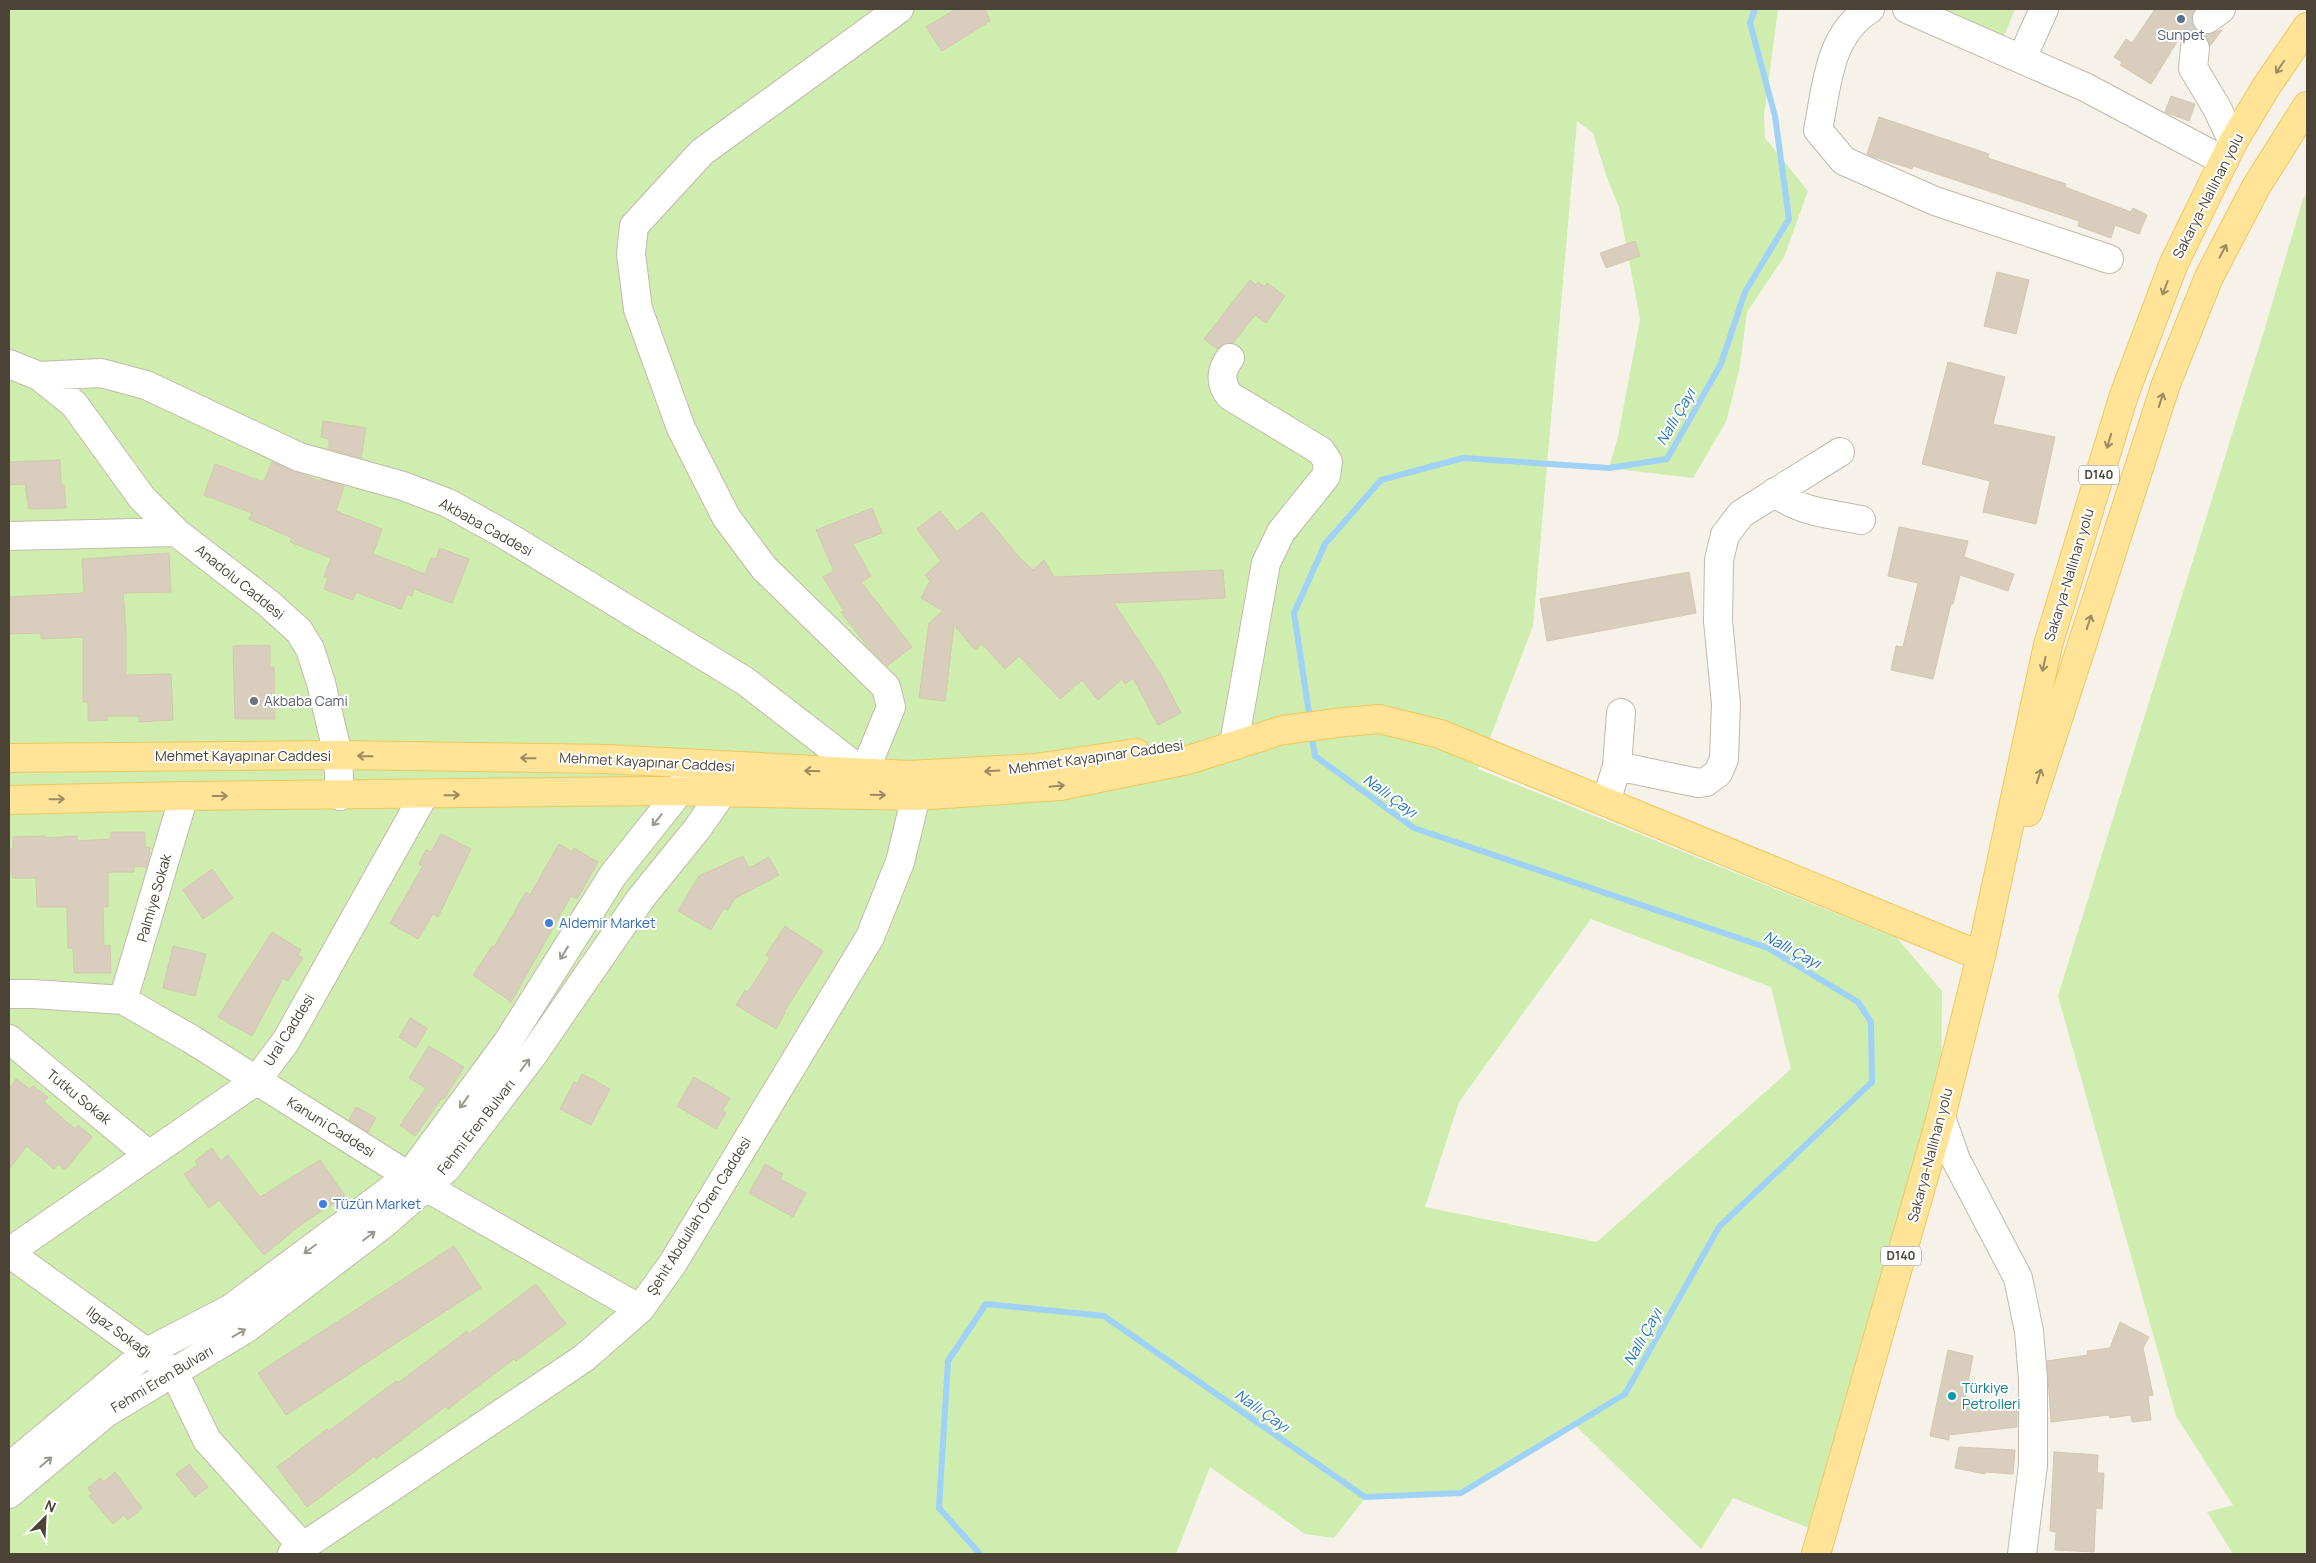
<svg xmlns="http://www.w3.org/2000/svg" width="2316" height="1563" font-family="Manrope,sans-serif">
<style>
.green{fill:#cfedae;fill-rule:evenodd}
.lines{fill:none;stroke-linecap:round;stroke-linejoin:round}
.stream{stroke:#a0d1f7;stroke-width:6}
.building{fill:#d9cebd;stroke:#d4c7af}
.minor-tunnel{stroke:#d4cfc5;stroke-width:28;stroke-dasharray:28 14;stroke-linecap:butt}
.minor-casing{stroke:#c2baaa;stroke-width:30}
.major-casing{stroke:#efc75d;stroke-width:30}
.minor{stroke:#fff;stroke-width:28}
.major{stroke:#ffe498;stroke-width:28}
.oneway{stroke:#9b8b62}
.oneway2{stroke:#9b9890}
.service-dot{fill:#5c6f8a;stroke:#fff;stroke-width:2}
.worship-dot{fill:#6b7280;stroke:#fff;stroke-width:2}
.shop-dot{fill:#3f7fe0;stroke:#fff;stroke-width:2}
.culture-dot{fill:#0f9aa8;stroke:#fff;stroke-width:2}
.labels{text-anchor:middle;stroke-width:4;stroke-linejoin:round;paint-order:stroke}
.shield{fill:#fff;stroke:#807b72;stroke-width:1}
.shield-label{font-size:12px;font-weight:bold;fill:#4a4336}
.service-label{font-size:14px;fill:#4e5e75;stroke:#fff}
.street-label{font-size:14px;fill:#4a4336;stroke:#fff}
.worship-label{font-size:14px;fill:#5b616d;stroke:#fff;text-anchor:start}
.shop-label{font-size:14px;fill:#366cbe;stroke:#fff;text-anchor:start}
.culture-label{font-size:14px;fill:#0d838f;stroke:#fff;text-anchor:start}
.water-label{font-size:15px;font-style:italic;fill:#2376b9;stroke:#fff}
</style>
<rect width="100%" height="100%" fill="#f6f2e9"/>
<path class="green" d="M9,9H1778L1764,116L1765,138L1808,191L1784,257L1747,312L1740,366L1726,422L1693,478L1609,468L1618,437L1640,319L1619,207L1607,178L1593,133L1577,121L1533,626L1478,769L1897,938L1942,991L1941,1117L1822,1533L1733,1498L1701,1549L1574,1424L1455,1493L1365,1498L1334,1538L1305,1534L1210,1467L1176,1554H9ZM1591,919L1771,987L1791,1069L1597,1242L1425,1207L1459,1102Z
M1944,9H2015L2004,36L1948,14Z
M2307,193V1554H2233L2207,1512L2233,1505L2176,1416L2058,996L2264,331L2303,199Z"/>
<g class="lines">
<path class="stream" d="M1310,720L1294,613L1325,544L1381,480L1463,458L1609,468L1667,459L1721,364L1745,292L1789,219L1775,116L1750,23L1755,9
M980,1554L939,1508L948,1361L986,1304L1104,1316L1365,1497L1461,1493L1625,1394L1719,1227L1872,1082L1871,1022L1858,1002L1768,948L1414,828L1315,756L1311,732"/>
</g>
<path class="building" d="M956,9H985L990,21L942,51L926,27Z
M2155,9H2192L2194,10L2192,21L2194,28L2200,33L2209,34L2222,30L2210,46L2204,36L2197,33L2189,34L2182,39L2180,37L2151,84L2120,65L2122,62L2114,57L2126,39L2132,43Z
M2171,96L2195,104L2189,121L2165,112Z
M1879,117L1989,154L1988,158L2066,184L2065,187L2131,212L2133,208L2147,215L2139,234L2115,225L2111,238L2078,226L2079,221L1913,166L1912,169L1874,157L1867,154Z
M1635,241L1640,256L1606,268L1600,253Z
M1997,272L2029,280L2016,334L1984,326Z
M1250,280L1256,285L1258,282L1265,287L1267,283L1285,296L1266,323L1255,315L1233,343L1224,344L1217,349L1204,339Z
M1948,362L2005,377L1993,424L2055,437L2036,524L1983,512L1990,481L1922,464Z
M323,421L366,428L361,458L329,449V439L321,437Z
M60,460L61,485H64L66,508L29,509L25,484L9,485V462Z
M272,462L321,482V479L344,486L336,511L382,529L373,554L425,574L431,558L436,559L440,548L469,559L452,603L414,589L412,596L407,594L401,609L356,592L353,600L324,589L328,578L324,577L331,558L290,542L292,538L249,519L252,513L204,495L215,464L260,481H264Z
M872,508L882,533L853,544L871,576L861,582L912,647L887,666L867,646L841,612L844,611L823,577L834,571L816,530Z
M940,511L957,532L982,512L1019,557L1033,570L1044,560L1054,577L1223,570L1225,598L1114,603L1160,673L1181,713L1158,725L1133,678L1125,684L1122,679L1098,700L1082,680L1060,699L1019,656L1005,669L982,644L975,650L954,625L945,701L919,698L929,623L943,611L921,598L930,581L925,575L941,561L917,529Z
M1899,527L1968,541L1964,557L2014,574L2008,591L1960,575L1953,604H1951L1933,679L1891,670L1896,646L1903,647L1918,583L1888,576Z
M169,553L171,592L123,593L126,629V675L171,674L173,720L139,722V716H107V720L88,721V702H83V637L41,639V633L9,634V597L84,593L82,559Z
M1689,572L1696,613L1547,641L1540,599Z
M270,645V667H274L275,719H235L233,646Z
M111,832H145V847H150L149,857L147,867L134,866V872H108V907H103L104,946L110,945L111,973H74L73,948H68L67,907H37L36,878H12V872H9V849H13V837L45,836V838L77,836V841L111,839Z
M441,834L471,849L438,917L433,914L418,939L390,923L423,866L419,864L426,850L431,852Z
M559,844L572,852L574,848L598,862L577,899L571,896L511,1002L473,975L492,946L494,947L526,892L530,895Z
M743,856L749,868L769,857L779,875L734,899L728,910L724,908L711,930L678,911L699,876Z
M212,869L233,898L203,919L183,890Z
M785,926L823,951L784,1012L785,1013L776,1029L736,1005L745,990L748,992L770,958L766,955Z
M272,932L301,950L298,955L303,958L288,981L283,978L252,1036L218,1017Z
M173,946L206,954L195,996L163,988Z
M410,1018L427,1028L416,1048L399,1037Z
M429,1046L464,1067L444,1099L442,1098L415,1136L400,1125L426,1088L409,1078Z
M582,1074L610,1089L591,1125L560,1109L574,1082L577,1083Z
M694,1077L730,1098L722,1111L726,1113L716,1129L677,1106Z
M16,1079L30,1089L33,1086L48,1097L44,1102L75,1129L78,1125L92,1137L65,1170L58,1164L54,1169L27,1146L9,1169V1089Z
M356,1107L376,1118L368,1132L349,1120Z
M212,1148L221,1161L228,1155L260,1197L320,1160L345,1196L303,1223L264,1255L219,1200L209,1208L184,1174L198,1165L195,1161Z
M765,1164L783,1174L780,1179L806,1193L793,1217L749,1193Z
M454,1246L481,1288L286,1415L258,1373Z
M536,1284L566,1324L516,1361L514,1359L448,1409L446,1406L376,1459L375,1456L307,1507L277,1467L327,1429L329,1431L396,1381L398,1383L467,1331L469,1334Z
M2120,1322L2149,1337L2143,1348L2153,1395L2148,1396L2151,1420L2132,1422L2131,1415L2110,1418L2109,1415L2051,1422L2047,1361L2088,1355L2087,1351L2110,1348Z
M1948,1350L1973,1356L1965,1398L2000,1404L1999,1407L2017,1409V1427L1949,1435V1440L1930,1436Z
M1959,1447L2015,1450L2013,1474L1985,1472V1474L1955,1468Z
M2054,1452L2098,1455L2097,1473H2104L2102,1509L2096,1508L2094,1552L2055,1550L2056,1532L2050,1531Z
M189,1464L208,1487L195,1497L176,1474Z
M115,1472L142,1508L128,1520L124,1515L113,1524L89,1496L92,1494L88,1488L100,1478L104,1482Z"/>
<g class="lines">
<path class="minor-tunnel" d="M2195,48L2197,26L2207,19"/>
<g class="minor-casing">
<path id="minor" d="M1870,9C1828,35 1827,86 1818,130L1844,161L1935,201L2109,259
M1907,9L2085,87L2224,161
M2207,19L2221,9
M2195,48L2193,68L2217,108L2233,142
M2022,58L2044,9
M1230,358C1220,371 1220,384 1230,396L1321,451L1328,462L1326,476L1281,532L1266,563L1235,738
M9,364L39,376L101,373L146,385L299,457L403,486L448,503L502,533L745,681L864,773L891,707L886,687L764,568L726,517L681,428L638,309L631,254L634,226L702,152L899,9
M39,376L74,404L142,498L176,532L268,603L299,631L310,649L321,683L338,755L340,796
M1775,492C1798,512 1832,514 1861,520
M9,536L176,532
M1617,766L1698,783L1706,782L1718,773L1724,759L1726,704L1718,621L1719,560L1725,535L1741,514L1840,452
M1606,802L1617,766L1621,713
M9,994H33L123,1000L191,1039L426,1187L640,1309
M123,1000L184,796
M9,1039L149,1155
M1941,1117L1956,1160L2018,1278L2029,1331L2033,1379V1465L2022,1554
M9,1252L256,1081L286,1041L424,795
M9,1253L174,1372L207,1440L303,1547
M9,1467L147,1352L230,1309L409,1176L507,1043L613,875L679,792L692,764
M9,1494L106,1413L247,1328L386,1222L447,1168L532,1056L641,898L697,829L734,776
M292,1554L584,1358L640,1309L673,1263L870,937L900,862L916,796"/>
</g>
<g class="major-casing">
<path id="major" d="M9,758L338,755L607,759L909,775L1036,768L1136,753
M9,800L184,796L658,791L916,796L1060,786L1188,760L1283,730L1345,722L1379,719L1440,734L1981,956
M2028,812L2166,384L2209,277L2256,187L2307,106
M1816,1554L1941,1117L1981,956L2048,645L2124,395L2174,263L2233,142L2266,87L2307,27"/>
</g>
<use href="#minor" class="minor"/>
<use href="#major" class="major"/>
</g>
<defs><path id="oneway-shaft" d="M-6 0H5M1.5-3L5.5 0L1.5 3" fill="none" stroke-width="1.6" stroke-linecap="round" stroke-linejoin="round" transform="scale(1.25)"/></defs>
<g class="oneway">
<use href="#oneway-shaft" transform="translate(2280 67) rotate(124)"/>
<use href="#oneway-shaft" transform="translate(2223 251) rotate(-62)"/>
<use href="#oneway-shaft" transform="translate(2165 288) rotate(111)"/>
<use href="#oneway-shaft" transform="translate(2161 400) rotate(-72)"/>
<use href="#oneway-shaft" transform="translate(2109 441) rotate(107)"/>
<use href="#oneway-shaft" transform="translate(2089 622) rotate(-72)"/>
<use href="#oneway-shaft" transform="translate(2044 664) rotate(102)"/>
<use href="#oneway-shaft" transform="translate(365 756) rotate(-179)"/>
<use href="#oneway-shaft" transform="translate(528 758) rotate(-179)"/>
<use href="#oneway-shaft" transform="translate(812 771) rotate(-178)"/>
<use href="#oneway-shaft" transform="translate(992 771) rotate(177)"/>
<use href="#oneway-shaft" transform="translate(2039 776) rotate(-72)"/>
<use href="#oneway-shaft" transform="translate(1057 786) rotate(-6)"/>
<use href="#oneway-shaft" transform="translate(452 795) rotate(-1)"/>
<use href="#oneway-shaft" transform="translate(878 795) rotate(1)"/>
<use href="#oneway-shaft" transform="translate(220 796)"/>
<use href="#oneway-shaft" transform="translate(57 799) rotate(-1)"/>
</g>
<g class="oneway2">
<use href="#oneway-shaft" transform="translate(657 820) rotate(129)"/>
<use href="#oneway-shaft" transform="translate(564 953) rotate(122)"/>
<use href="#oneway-shaft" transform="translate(525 1065) rotate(-53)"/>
<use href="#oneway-shaft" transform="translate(464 1102) rotate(126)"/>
<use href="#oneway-shaft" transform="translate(369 1236) rotate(-37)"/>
<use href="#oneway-shaft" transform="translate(310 1249) rotate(143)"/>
<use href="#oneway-shaft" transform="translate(239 1333) rotate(-31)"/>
<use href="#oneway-shaft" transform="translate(46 1462) rotate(-40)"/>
</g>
<circle class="service-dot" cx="2181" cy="19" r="5"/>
<circle class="worship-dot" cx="254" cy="701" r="5"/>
<g class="shop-dot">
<circle cx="549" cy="923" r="5"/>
<circle cx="323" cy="1204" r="5"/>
</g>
<circle class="culture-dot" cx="1952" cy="1396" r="5"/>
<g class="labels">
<g class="shield">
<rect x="2079" y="465.5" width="40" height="19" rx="4"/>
<rect x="1881" y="1246.5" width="40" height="19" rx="4"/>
</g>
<g class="shield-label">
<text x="2099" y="479">D140</text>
<text x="1901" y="1260">D140</text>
</g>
<g class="service-label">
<text x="2181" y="40">Sunpet</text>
</g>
<g class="street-label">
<text transform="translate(2208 196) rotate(-63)" y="5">Sakarya-Nallıhan yolu</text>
<text transform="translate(486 527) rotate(29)" y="5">Akbaba Caddesi</text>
<text transform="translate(2069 575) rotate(-73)" y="5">Sakarya-Nallıhan yolu</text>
<text transform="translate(240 582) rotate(39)" y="5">Anadolu Caddesi</text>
<text x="243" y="761">Mehmet Kayapınar Caddesi</text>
<text transform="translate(1096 757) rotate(-8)" y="5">Mehmet Kayapınar Caddesi</text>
<text transform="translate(647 762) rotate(3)" y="5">Mehmet Kayapınar Caddesi</text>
<text transform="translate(154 898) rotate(-74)" y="5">Palmiye Sokak</text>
<text transform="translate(289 1030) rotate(-58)" y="5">Ural Caddesi</text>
<text transform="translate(79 1097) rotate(39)" y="5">Tutku Sokak</text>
<text transform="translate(331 1127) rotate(32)" y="5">Kanuni Caddesi</text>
<text transform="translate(476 1127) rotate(-52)" y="5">Fehmi Eren Bulvarı</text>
<text transform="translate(1930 1155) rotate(-75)" y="5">Sakarya-Nallıhan yolu</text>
<text transform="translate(699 1216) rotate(-58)" y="5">Şehit Abdullah Ören Caddesi</text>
<text transform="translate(119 1332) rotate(36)" y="5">Ilgaz Sokağı</text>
<text transform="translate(162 1379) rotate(-31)" y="5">Fehmi Eren Bulvarı</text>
</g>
<g class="worship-label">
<text x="264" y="706">Akbaba Cami</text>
</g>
<g class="shop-label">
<text x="559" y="928">Aldemir Market</text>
<text x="333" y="1209">Tüzün Market</text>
</g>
<g class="culture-label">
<text x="1962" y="1393">Türkiye<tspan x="1962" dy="16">Petrolleri</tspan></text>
</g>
<g class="water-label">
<text transform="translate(1676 417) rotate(-60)" y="5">Nallı Çayı</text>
<text transform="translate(1390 796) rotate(36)" y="5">Nallı Çayı</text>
<text transform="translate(1792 950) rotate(28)" y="5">Nallı Çayı</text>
<text transform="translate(1643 1337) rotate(-61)" y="5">Nallı Çayı</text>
<text transform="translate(1262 1411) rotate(35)" y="5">Nallı Çayı</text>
</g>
</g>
<rect width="2316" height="1563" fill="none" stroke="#4a4336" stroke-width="20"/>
<g transform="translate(45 1518) rotate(24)" stroke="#ffffff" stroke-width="4" paint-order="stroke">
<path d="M0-4L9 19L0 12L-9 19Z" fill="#4a4336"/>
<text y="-8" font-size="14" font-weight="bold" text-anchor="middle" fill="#4a4336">N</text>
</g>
</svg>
